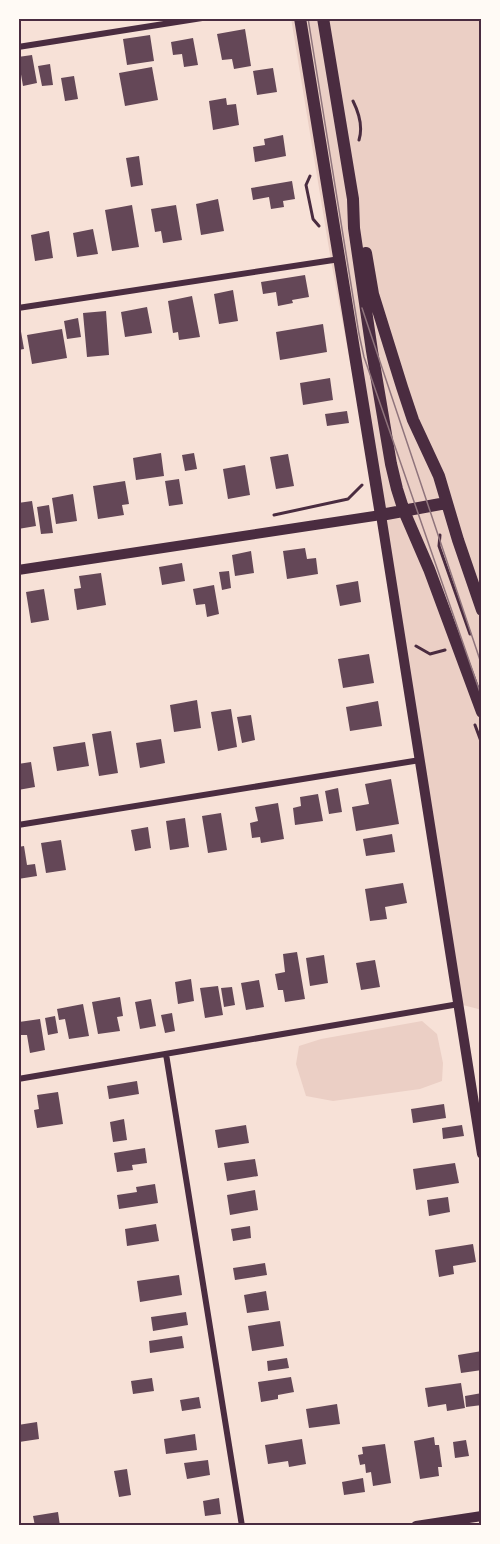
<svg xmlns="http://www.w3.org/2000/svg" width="500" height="1544" font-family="'DM Sans',sans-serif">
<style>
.green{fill:#ebcfc5}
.building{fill:#644757}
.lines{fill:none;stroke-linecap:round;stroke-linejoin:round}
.path{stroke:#4a2c40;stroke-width:3}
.minor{stroke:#4a2c40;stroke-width:6}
.tertiary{stroke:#4a2c40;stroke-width:10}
.secondary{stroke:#4a2c40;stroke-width:12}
.tram{stroke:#8f747c;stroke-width:1.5}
.neatline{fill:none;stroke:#4a2c40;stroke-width:2}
</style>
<rect width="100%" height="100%" fill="#f7e1d7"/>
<path class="green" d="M291,18H482V1010L459,1004L399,622L331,261Z
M422,1021L437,1034L443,1063L442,1081L420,1089L333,1101L306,1096L296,1064L299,1046L321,1039Z"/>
<path class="building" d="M245,29L251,66L234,69L232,59L222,60L217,34Z
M150,35L154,61L127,65L123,39Z
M193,38L198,65L184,67L182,54L173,55L171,42Z
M32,55L37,83L23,86L18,57Z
M50,64L53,85L42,86L38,66Z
M152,67L158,100L125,106L119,73Z
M273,68L277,92L257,95L253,71Z
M74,76L78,99L65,101L61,78Z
M226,98L227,105L236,104L239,125L213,130L209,101Z
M283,135L286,156L255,162L253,147L265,145L264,139Z
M139,156L143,185L131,187L126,158Z
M292,181L295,199L283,201L284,207L271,209L269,197L253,200L251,188Z
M218,199L224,231L201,235L196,204Z
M132,205L139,247L112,251L105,210Z
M176,205L182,240L163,243L161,231L155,232L151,209Z
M93,229L98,254L77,257L73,233Z
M49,231L53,258L35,261L31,235Z
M305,275L309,297L292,300L293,303L278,306L276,292L263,294L261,282Z
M233,290L238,321L219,324L214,294Z
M192,296L200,337L179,340L178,332L173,333L168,301Z
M147,307L152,333L125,337L121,312Z
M106,311L109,355L87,357L83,313Z
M78,318L81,337L67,339L64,321Z
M18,320H19L24,349L18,350Z
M323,324L327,352L280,360L276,332Z
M62,329L67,358L32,364L27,335Z
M330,378L333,400L303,405L300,383Z
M347,411L349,423L327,426L325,414Z
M161,453L164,476L136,480L133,458Z
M194,453L197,469L185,471L182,455Z
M288,454L294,486L276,489L270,457Z
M245,465L250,495L228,499L223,469Z
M179,479L183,504L169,506L165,481Z
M125,481L129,504L122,505L124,515L98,519L93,486Z
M73,494L77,521L56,524L52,498Z
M32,501L36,526L18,529V503Z
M49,505L53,533L41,534L37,507Z
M305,548L307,559L316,558L318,574L287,579L283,551Z
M251,551L254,573L235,576L232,555Z
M182,563L185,581L162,585L159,567Z
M229,571L231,588L222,590L219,572Z
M101,573L106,605L77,610L74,589L81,588L79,576Z
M358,581L361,602L340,606L336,585Z
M214,585L219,614L207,617L205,604L196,605L193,589Z
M44,589L49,620L31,623L26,592Z
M369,654L374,683L343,688L338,659Z
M197,700L201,728L174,732L170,705Z
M378,701L382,726L350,731L346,707Z
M231,709L237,747L218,751L211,712Z
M251,715L255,740L242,743L237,717Z
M111,731L118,773L99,776L92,734Z
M161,739L165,763L140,768L136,743Z
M85,742L89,766L57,771L53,747Z
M31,762L35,787L18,790V764Z
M391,779L399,824L356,831L352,807L369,804L365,784Z
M338,788L342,812L329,814L325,791Z
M318,794L323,821L295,825L293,808L301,806L300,797Z
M278,803L284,839L261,843L260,837L252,838L250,823L258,821L255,807Z
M221,813L227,850L208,853L202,816Z
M185,818L189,847L170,850L166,821Z
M148,827L151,848L135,851L131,830Z
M392,834L395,852L366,856L363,839Z
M61,840L66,870L46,873L41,843Z
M24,846L27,865L35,864L37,876L18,879V847Z
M403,883L407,903L385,907L387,919L370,921L365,889Z
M297,952L305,999L285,1002L283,990H278L275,974L285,972L283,954Z
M324,955L328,983L310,986L306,958Z
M375,960L380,987L361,990L356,963Z
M191,979L194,1001L178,1004L175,982Z
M259,980L264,1007L246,1010L241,983Z
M218,986L223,1015L205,1018L200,988Z
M232,987L235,1005L224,1007L221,988Z
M120,997L123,1016L117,1017L120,1031L98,1034L92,1002Z
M151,999L156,1026L140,1029L135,1002Z
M83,1004L89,1036L69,1039L65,1019L59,1020L57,1009Z
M172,1013L175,1031L165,1033L161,1015Z
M55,1016L58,1033L48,1035L45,1018Z
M40,1019L45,1050L30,1053L27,1035H21L19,1022Z
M137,1081L139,1094L109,1099L107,1086Z
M58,1092L63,1124L37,1128L34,1110L39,1109L37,1095Z
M444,1104L446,1118L413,1123L411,1109Z
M124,1119L127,1140L113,1142L110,1122Z
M246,1125L249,1143L218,1148L215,1130Z
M462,1125L464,1136L443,1139L442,1128Z
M145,1148L147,1163L132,1165L133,1170L117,1172L114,1153Z
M255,1159L258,1176L227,1181L224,1163Z
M455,1163L459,1183L416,1190L413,1169Z
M155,1184L158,1203L119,1209L117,1195L137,1192L136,1187Z
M255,1190L258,1210L230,1215L227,1195Z
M448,1197L450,1212L429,1216L427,1200Z
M156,1224L159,1241L127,1246L125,1229Z
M250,1226L251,1238L233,1241L231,1229Z
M473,1244L476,1262L453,1266L454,1274L439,1277L435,1250Z
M265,1263L267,1275L235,1280L233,1268Z
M179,1275L182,1295L140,1302L137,1281Z
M266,1291L269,1310L247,1313L244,1295Z
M186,1312L188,1325L153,1331L151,1317Z
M280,1321L284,1346L252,1351L248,1326Z
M182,1336L184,1348L150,1353L149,1341Z
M482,1351V1370L461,1373L458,1355Z
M287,1358L289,1368L268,1371L267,1361Z
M291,1377L294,1392L278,1395V1399L261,1402L258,1382Z
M152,1378L154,1391L133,1394L131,1381Z
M461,1383L465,1408L447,1411L446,1404L428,1407L425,1388Z
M482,1393V1405L466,1407L465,1396Z
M199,1397L201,1408L182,1411L180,1400Z
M337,1404L340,1424L309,1428L306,1409Z
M37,1422L39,1439L19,1442L18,1425Z
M195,1434L197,1450L166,1454L164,1439Z
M434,1437L435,1445H439L442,1467H438L439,1476L420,1479L414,1441Z
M302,1439L306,1464L289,1467L288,1461L268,1464L265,1445Z
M466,1440L469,1456L455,1458L453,1442Z
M385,1444L391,1483L373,1486L371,1472L366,1473L365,1464L360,1465L358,1455L363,1454L362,1447Z
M208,1460L210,1475L187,1479L184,1463Z
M127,1469L131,1495L119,1497L114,1471Z
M363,1478L365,1492L344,1495L342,1482Z
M219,1498L221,1514L205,1516L203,1501Z
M58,1512L60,1526H35L33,1516Z"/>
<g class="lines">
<path class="path" d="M353,101C359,113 363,127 359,140
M310,176L306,185L313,219L319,226
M274,515L348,499L362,485
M440,535L439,546L470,634
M416,646L430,654L445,650
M475,725L482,744"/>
<path class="minor" d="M18,47L202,18
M18,308L340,259
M18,825L420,760
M166,1054L242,1526
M18,1079L459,1004"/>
<path class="tertiary" d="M18,570L381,515L482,1154
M416,1526L482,1516"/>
<path class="secondary" d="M300,18L381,515L446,503
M323,18L353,199L354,228L372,351L391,464L397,489L404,511L429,569L482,712
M366,253L373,294L402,387L413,420L439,476L458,540L482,610"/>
<path class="tram" d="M308,18L359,334L364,357L482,698
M362,308L482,666"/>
</g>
<rect width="500" height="1544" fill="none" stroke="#fffaf5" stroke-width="39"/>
<rect x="20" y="20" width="460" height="1504" class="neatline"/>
</svg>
